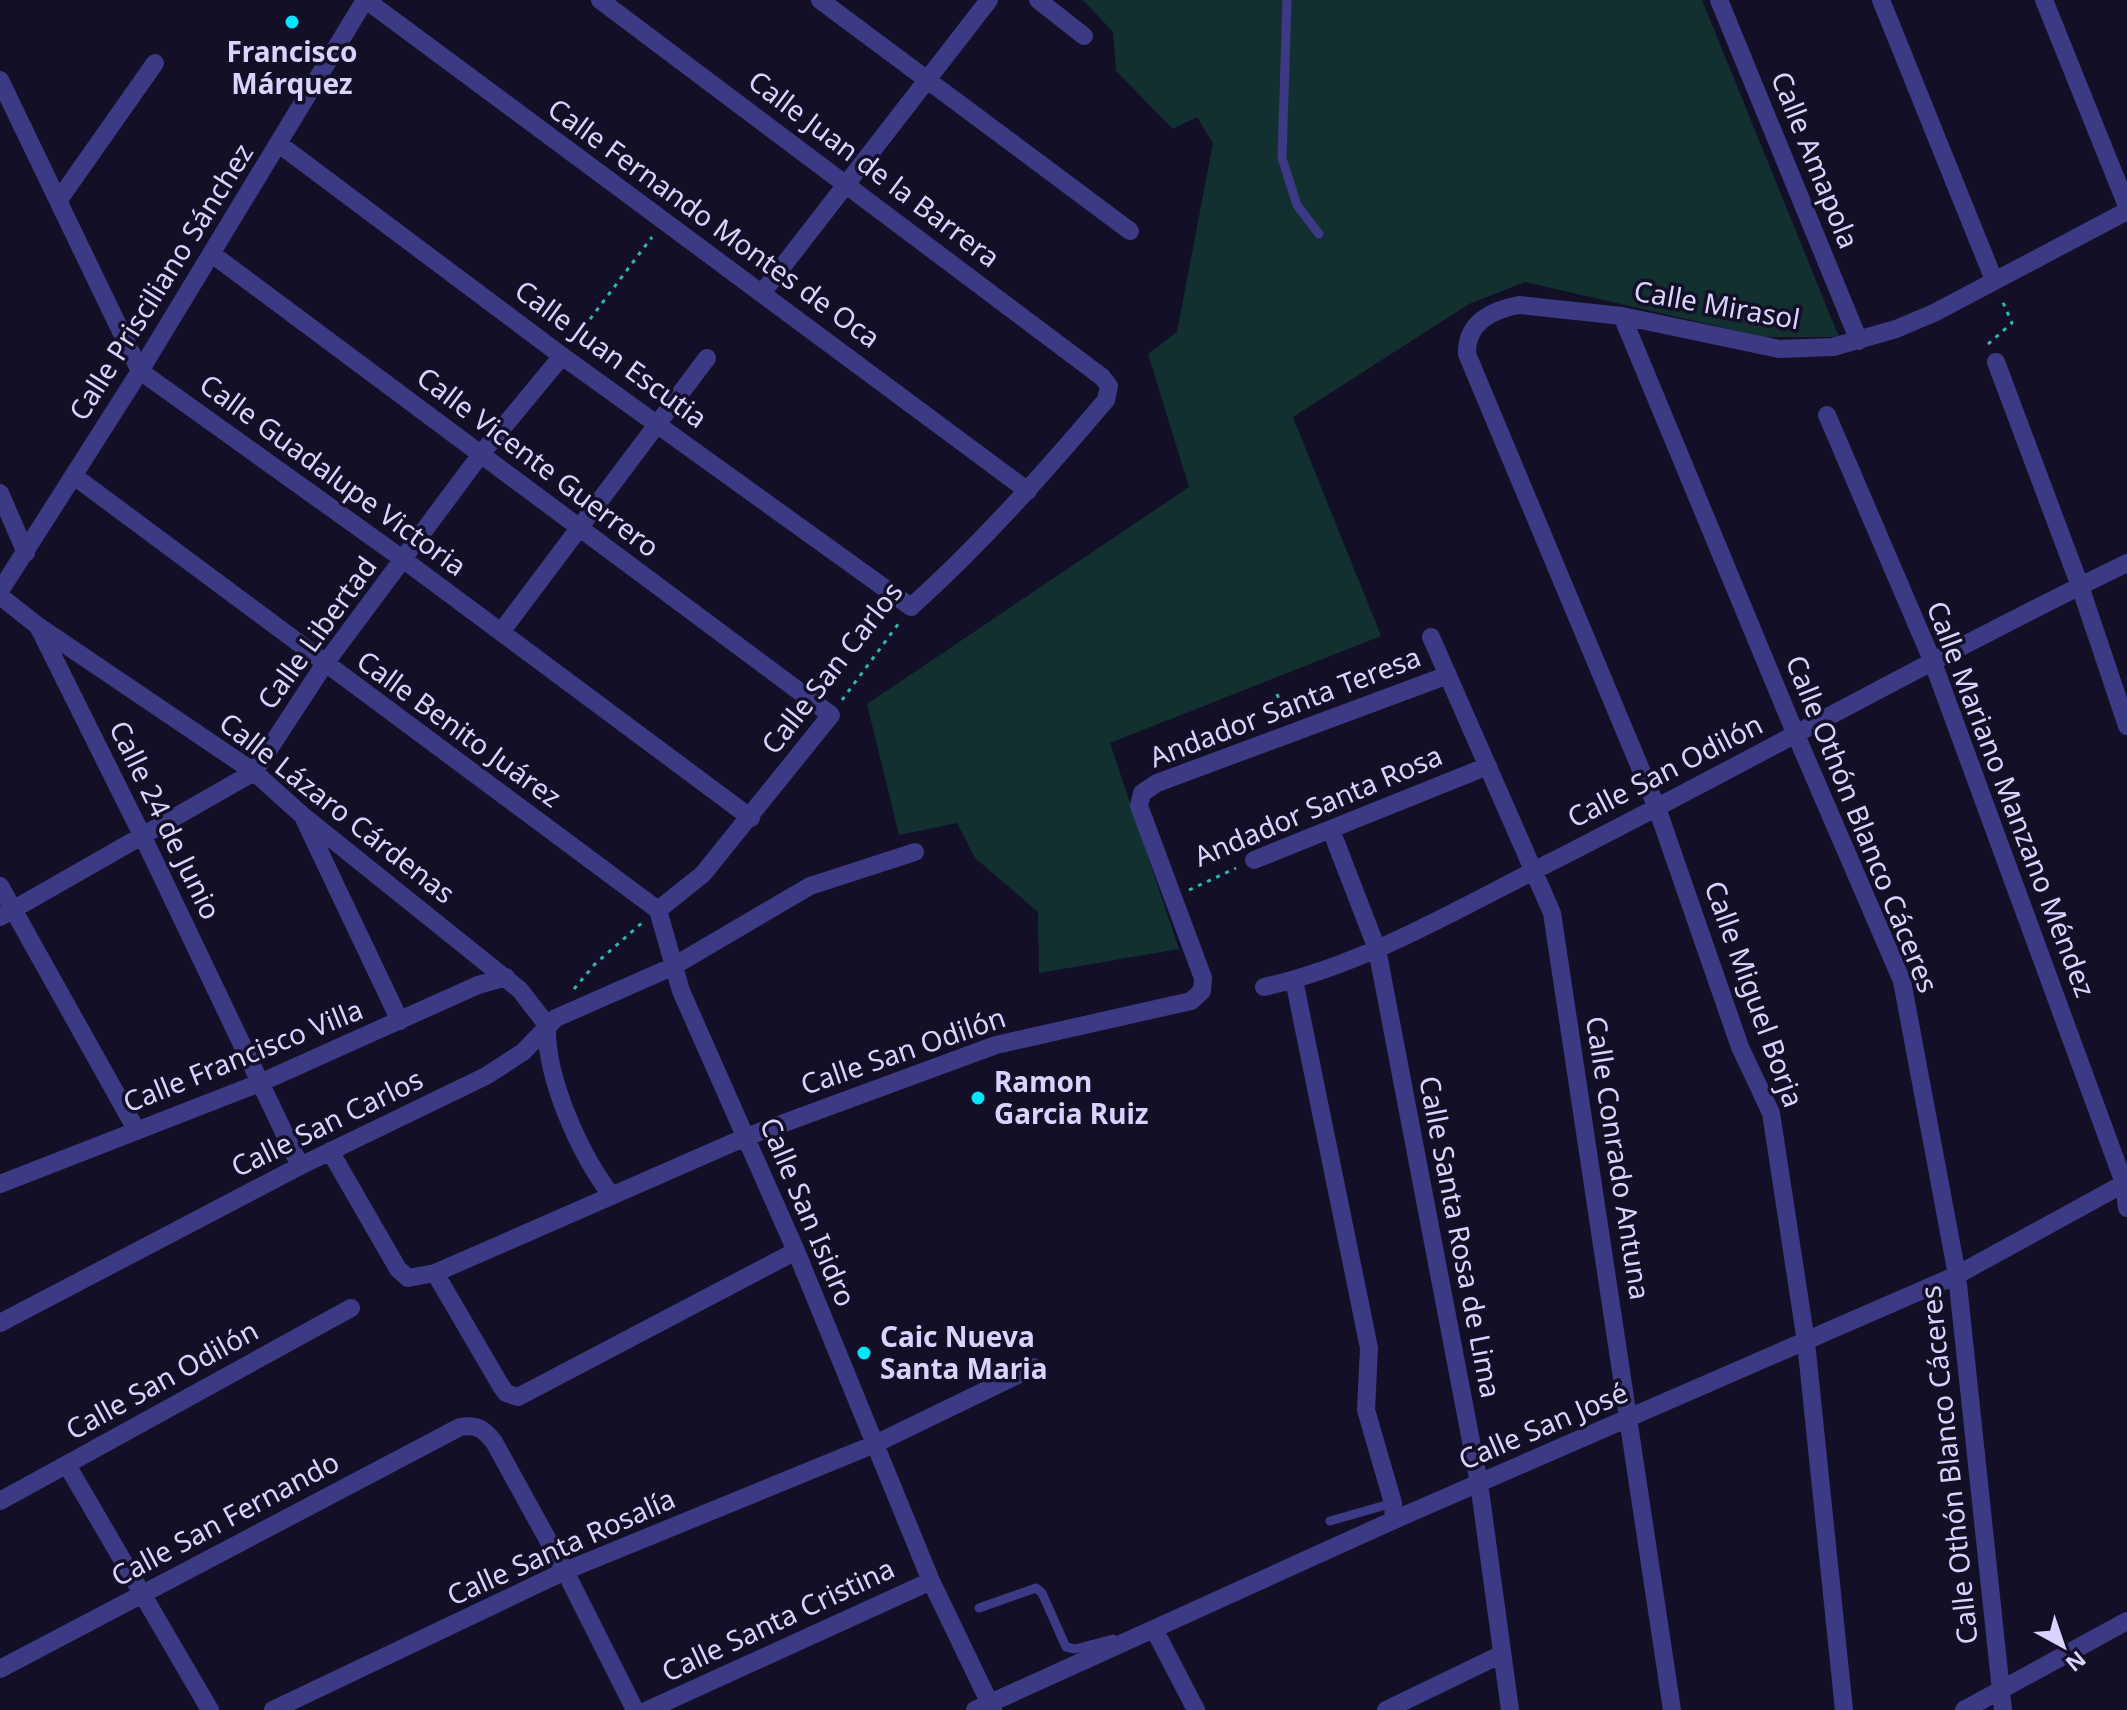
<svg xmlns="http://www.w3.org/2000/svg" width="2127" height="1710" font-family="'Noto Sans',sans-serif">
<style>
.green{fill:#12302f}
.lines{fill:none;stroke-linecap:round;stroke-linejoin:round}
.path{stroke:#2fb8b0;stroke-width:3;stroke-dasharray:4 6;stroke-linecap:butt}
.lane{stroke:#3d3a85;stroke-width:9}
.street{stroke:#3d3a85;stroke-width:18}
.poi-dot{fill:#00e5ff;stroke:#130f26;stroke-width:3}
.labels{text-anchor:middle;stroke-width:7;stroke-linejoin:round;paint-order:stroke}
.poi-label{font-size:28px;font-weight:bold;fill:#d9d4ff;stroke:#130f26;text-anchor:start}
.street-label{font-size:28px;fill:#d9d4ff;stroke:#130f26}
</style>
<rect width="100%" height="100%" fill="#130f26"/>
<path class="green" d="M1083,0H1702L1839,337H1764L1525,282L1469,304L1293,417L1381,636L1110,743L1179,949L1039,973L1038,912L975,858L957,823L899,835L867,704L1189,487L1148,354L1177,332L1213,143L1197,117L1173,129L1116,71L1113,32Z"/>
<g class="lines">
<path class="path" d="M572,343L652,237
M1988,344L2012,323L2001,298
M1277,694L1286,717
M842,700L899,623
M1189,890L1236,868
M574,989L595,964L643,922"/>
<path class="lane" d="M1287,0L1282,158L1297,205L1319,234
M1330,1521L1393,1503
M979,1608L1036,1588L1042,1593L1066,1647L1075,1649L1113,1639"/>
<path class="street" d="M366,0L1028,491
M820,0L1130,231
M1038,0L1084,36
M1719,0L1859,341
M1881,0L1994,280
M2044,0L2127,206
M0,80L140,371L404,560L751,818
M279,144L562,356L911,607C982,543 1044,473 1106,400L1109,386L1102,377L600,0
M58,201L155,63
M212,254L831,715L703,874L658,910
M762,293L989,0
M1622,316L1796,735L1902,981L1957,1275L2003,1710
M1996,362L2080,586L2127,726
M1827,415L1932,660L2124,1183L2127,1208
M74,476L658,910
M0,493L26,553
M0,591L140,371L365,0
M0,596L38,626L143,837L300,1166
M38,626L254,772L302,815L520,990L547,1025
M501,632L707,358
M1431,637L1552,913L1672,1710
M305,821L400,1021
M1331,830L1377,949L1479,1483L1510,1710
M1254,860L1488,766
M0,886L137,1131
M658,910L681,991L796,1251L931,1581L993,1710
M0,917L254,772L324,665L481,454L562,356
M1294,980L1369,1348L1366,1410L1393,1503L1394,1520
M1264,987C1367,964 1463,906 1557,859C1748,762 1934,657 2127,563
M547,1025C545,1077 580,1155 612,1196
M330,1151L398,1269L408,1278L435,1273L746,1137L996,1045L1191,1001L1202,991L1203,978L1139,806L1142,793L1157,783L1448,675
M0,1184L262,1082L478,985L506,977
M435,1273L501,1386L506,1393L518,1397L796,1251
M0,1323L300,1166L486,1076L523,1052L556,1018L672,967L810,886L915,852
M67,1465L210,1710
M0,1501L351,1308
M1154,1629L1196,1710
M0,1669L460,1427C476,1424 484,1429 494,1442L565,1571L635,1710
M273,1710L565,1571L875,1444L1034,1367
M648,1710L931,1581
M975,1710L1394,1520L1957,1275L2127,1182
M1386,1710L1502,1654
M1844,1710L1806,1342L1771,1113L1740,1047L1657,808L1467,354C1466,323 1491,310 1519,305L1622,316L1779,349L1833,347L1896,329L1934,313L2127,211
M1964,1710L2127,1621"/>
</g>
<g class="poi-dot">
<circle cx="292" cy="22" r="8"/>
<circle cx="978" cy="1098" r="8"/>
<circle cx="864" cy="1353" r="8"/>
</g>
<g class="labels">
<g class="poi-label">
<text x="292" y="62" text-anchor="middle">Francisco<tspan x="292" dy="32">Márquez</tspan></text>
<text x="994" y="1092">Ramon<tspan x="994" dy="32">Garcia Ruiz</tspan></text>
<text x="880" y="1347">Caic Nueva<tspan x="880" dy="32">Santa Maria</tspan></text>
</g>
<g class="street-label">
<text transform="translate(1815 160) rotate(68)" y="10">Calle Amapola</text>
<text transform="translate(874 169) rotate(37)" y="10">Calle Juan de la Barrera</text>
<text transform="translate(714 223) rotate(36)" y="10">Calle Fernando Montes de Oca</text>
<text transform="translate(161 282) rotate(-58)" y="10">Calle Prisciliano Sánchez</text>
<text transform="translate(1717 305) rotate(10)" y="10">Calle Mirasol</text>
<text transform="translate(611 354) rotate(36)" y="10">Calle Juan Escutia</text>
<text transform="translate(538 462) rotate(37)" y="10">Calle Vicente Guerrero</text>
<text transform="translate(333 475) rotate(36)" y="10">Calle Guadalupe Victoria</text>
<text transform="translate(317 633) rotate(-54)" y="10">Calle Libertad</text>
<text transform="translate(832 668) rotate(-52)" y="10">Calle San Carlos</text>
<text transform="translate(1285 707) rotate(-21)" y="10">Andador Santa Teresa</text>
<text transform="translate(459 729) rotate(36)" y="10">Calle Benito Juárez</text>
<text transform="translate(1665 771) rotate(-27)" y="10">Calle San Odilón</text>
<text transform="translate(2011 799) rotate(69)" y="10">Calle Mariano Manzano Méndez</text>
<text transform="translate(1318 806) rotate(-23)" y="10">Andador Santa Rosa</text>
<text transform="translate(337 808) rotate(38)" y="10">Calle Lázaro Cárdenas</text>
<text transform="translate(165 820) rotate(64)" y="10">Calle 24 de Junio</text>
<text transform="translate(1862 824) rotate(68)" y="10">Calle Othón Blanco Cáceres</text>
<text transform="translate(1754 994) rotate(70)" y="10">Calle Miguel Borja</text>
<text transform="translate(903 1051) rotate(-19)" y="10">Calle San Odilón</text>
<text transform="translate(243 1056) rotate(-22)" y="10">Calle Francisco Villa</text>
<text transform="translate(327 1123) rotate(-26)" y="10">Calle San Carlos</text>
<text transform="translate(1618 1158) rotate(81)" y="10">Calle Conrado Antuna</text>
<text transform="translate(808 1212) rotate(67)" y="10">Calle San Isidro</text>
<text transform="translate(1460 1237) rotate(79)" y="10">Calle Santa Rosa de Lima</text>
<text transform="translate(162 1380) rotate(-29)" y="10">Calle San Odilón</text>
<text transform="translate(1543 1426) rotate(-23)" y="10">Calle San José</text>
<text transform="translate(1949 1465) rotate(-96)" y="10">Calle Othón Blanco Cáceres</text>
<text transform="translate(225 1519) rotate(-28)" y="10">Calle San Fernando</text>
<text transform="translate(561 1547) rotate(-24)" y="10">Calle Santa Rosalía</text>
<text transform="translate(778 1620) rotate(-25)" y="10">Calle Santa Cristina</text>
</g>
</g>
<g transform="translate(2063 1646) rotate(140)" stroke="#130f26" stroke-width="6" paint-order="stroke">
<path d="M0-6L14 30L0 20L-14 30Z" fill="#d9d4ff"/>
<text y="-12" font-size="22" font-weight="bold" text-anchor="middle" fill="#d9d4ff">N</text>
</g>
</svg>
